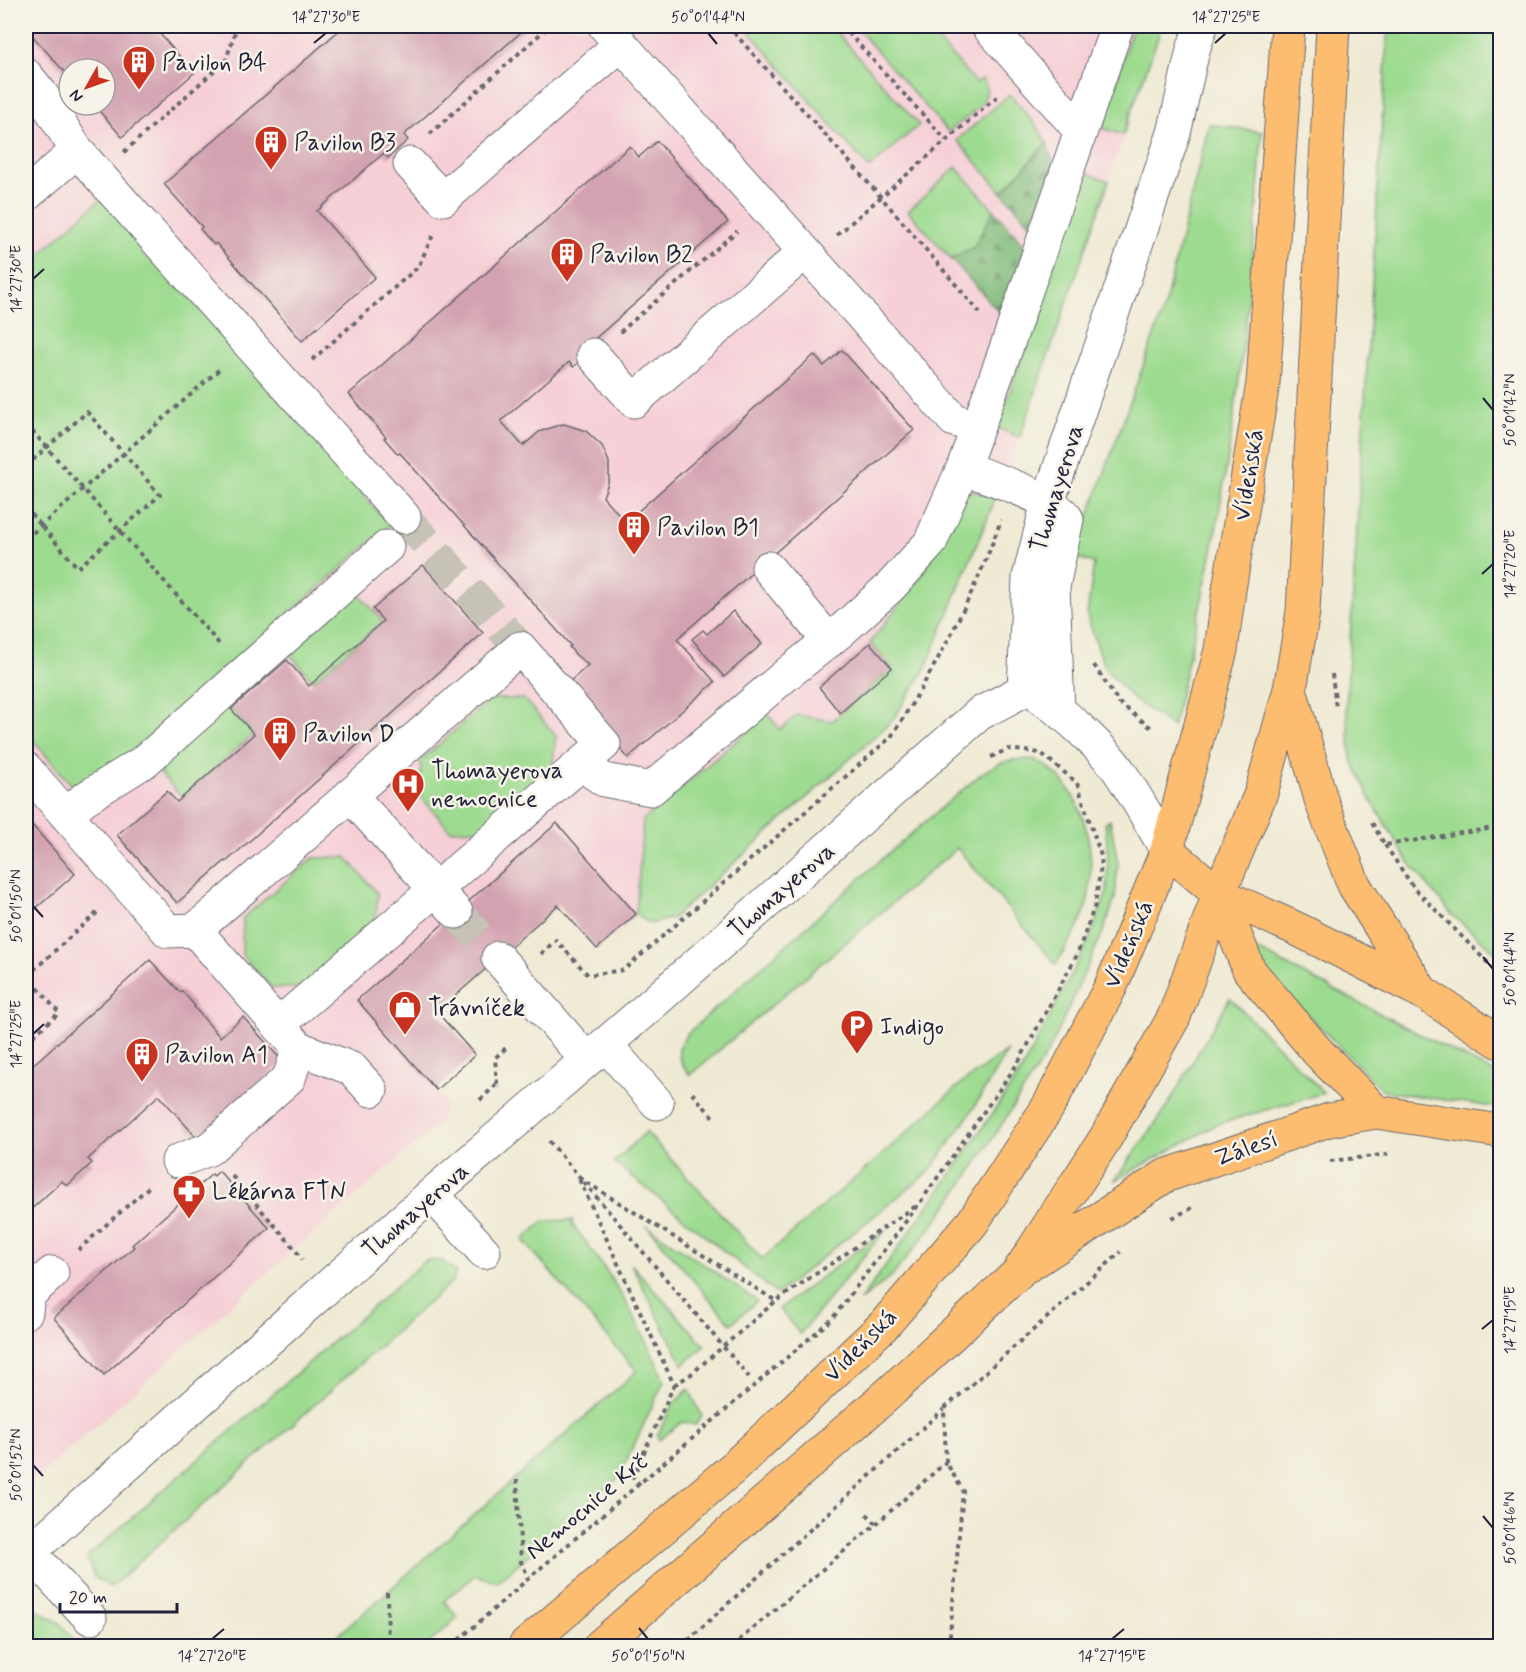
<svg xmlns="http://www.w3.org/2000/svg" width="1526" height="1672" font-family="Mynerve,sans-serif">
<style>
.built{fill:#f6cfd7;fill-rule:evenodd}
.grass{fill:#9ddb90;stroke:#607e66;stroke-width:1.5}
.forest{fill:url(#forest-firs);stroke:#506e5a;stroke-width:1.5}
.building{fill:#d3a2b1}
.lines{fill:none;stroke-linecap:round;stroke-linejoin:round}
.minor-tunnel{stroke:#c6c2b5;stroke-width:33;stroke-dasharray:33 16;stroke-linecap:butt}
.minor-casing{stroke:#6a6870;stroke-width:35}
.major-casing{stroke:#6a6870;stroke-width:35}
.path{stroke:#6a6870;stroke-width:4;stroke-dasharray:4.5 4.5;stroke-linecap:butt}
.minor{stroke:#fff;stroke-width:33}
.major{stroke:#fcbd6f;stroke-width:33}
.ticks{fill:none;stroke:#22223b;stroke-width:2}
.labels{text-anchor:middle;stroke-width:5;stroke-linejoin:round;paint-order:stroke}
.poi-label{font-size:24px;fill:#22223b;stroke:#f7f3e8;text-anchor:start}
.street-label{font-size:24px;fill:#22223b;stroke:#f7f3e8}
.neatline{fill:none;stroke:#22223b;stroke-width:2}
.ticks-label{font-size:15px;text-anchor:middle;fill:#22223b}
</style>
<defs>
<pattern id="forest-firs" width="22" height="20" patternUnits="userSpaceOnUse" patternTransform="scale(1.5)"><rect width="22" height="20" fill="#7ebb7a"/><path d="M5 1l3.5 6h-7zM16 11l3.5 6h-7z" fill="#679865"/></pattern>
</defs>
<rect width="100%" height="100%" fill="#f7f3e8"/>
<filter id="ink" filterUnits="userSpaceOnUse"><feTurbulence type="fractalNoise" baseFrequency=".0167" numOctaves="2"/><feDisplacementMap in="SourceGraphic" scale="12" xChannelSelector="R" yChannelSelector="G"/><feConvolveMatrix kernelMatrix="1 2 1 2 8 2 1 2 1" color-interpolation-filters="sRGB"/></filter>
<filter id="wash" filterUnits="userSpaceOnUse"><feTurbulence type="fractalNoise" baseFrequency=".008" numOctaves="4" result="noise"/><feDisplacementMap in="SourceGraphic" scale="24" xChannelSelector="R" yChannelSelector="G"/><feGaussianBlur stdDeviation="1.35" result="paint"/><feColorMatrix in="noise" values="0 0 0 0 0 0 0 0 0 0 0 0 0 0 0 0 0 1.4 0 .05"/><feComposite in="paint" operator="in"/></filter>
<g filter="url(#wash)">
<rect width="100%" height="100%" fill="#efead3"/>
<path class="built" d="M26,26H1162L1020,437L989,518L925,670L892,721L673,918L650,924L636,914L597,949L558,905L438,1011L475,1055L436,1089L442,1096L445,1105L443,1115L439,1124L295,1249L26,1488ZM69,69H105V105H69Z"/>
<path class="grass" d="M744,26H831L919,125L869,168Z
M855,26H925L976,83L982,79C1000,99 962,120 948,132Z
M1133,26H1162L1123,135L1102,128Z
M1388,26H1500V956L1452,915L1408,861L1372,802L1351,758L1346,706Z
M1010,94L1035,124L1047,143L1002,192L957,140Z
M1209,124L1262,132C1254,267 1239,402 1215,535C1203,599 1187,663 1173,727L1133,699L1105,668L1087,616L1094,563L1074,557L1164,308Z
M956,167L994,210L974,247L951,259L908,211Z
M1086,173L1109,181L1020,437L997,428Z
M102,198L390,525L81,796L26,732V266Z
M967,490L996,497L925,670L892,721L673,918L650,924L636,914L643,820L768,714L780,730L797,715L832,721L892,668L870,643L919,579Z
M356,591L383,621L313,681L287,651Z
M491,699H524L556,736L552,769L481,829L450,830L420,796L421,760Z
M228,705L254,734L182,797L156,769Z
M1033,759C1084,781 1099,853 1087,903C1082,925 1066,946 1056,965L957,848L690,1075C677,1057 674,1053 687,1034L883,858L981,774C1002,760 1008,760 1033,759Z
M1110,820L1118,863L1115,898L1103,932L1050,1049L975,1166L934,1224L893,1275L860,1301L944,1184L1018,1076L1048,1020L1088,942L1107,892L1108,851L1105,823Z
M346,857L378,894L374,928L302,988H272L242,955L243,918L313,858Z
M1246,944L1500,1076V1108L1383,1091L1247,953Z
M1230,998L1324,1093L1218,1124L1114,1181L1165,1110Z
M1008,1050L973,1109L930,1171L777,1294L614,1162L646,1132L762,1259L875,1161L959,1085Z
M573,1220L572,1224C609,1271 643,1326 664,1381L619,1477L497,1582L475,1575L444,1601L458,1617L426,1646H326L637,1371L523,1240L544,1221Z
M646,1225L757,1301L731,1324Z
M886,1229L800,1334L779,1309Z
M426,1260L442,1261L455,1271L454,1280L111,1587L94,1577L87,1557Z
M631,1264L705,1346L683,1365Z
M689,1389L702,1416L695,1425L682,1422L659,1440L657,1436L673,1404Z
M37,1610L60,1623L78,1646H26V1611Z"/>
<path class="forest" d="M1047,143L1054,165L1033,227L1002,192Z
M994,210L1026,247L1002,315L951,259L974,247Z"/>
<g id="blocks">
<path class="building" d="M26,26H153L194,73L122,137L94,105H105V69H69V77L31,34L29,36L26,31Z
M344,26H528L404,135L408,140L388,158L384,153L317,211L375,277L302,341L216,243L214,245L200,229L202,227L164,184Z
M657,141L728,222L589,344L584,358L573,367L569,362L501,421L523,446L539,432L559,425L564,424L586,431L602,446L609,462V480L603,497L626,522L814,355L824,366L842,350L914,430L677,639L715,682L628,758L565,686L588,665L576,655L569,647L571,646L400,453L398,454L384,438L386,437L349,394L630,146L639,157Z
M423,565L483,633L226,862L225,861L177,903L117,835L167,791L177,802L254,734L231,709L287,660L309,686L383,621L373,609Z
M733,611L762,644L724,677L692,639L703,630L707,634Z
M870,643L892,668L840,713L819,687Z
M26,818L75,874L26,917Z
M557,823L636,914L597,949L558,905L437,1012L475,1055L436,1090L357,1000Z
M150,960L180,992L182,991L188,998L195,1006L194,1007L220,1037L243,1017L283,1062L197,1138L159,1095L88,1159L92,1163L67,1186L62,1181L26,1214V1071Z
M219,1171L269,1228L104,1375L54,1318L134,1247L132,1245L212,1174L214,1176Z"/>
</g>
</g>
<g filter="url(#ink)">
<use href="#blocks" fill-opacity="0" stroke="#6a6870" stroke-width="1.5"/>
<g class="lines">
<path class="minor-tunnel" d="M404,517L520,648
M456,912L498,958"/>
<g class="minor-casing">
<path id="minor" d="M605,26L954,420L977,427
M988,26L1080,130
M26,75L42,95L77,151L404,517
M410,164L443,199L621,44
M26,195L77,151
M593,355L634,401L805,252
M963,468C990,478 1053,497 1067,519L1053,587L1058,710
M768,568L829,641
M520,648L604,744L278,1025L195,930Z
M1024,690L1029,577L1048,502L1174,133L1193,50L1201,26
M1042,698C1065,714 1103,748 1119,771C1136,796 1151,824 1167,850
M581,764L604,780L651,789L787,674L841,631L891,586L930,543L963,468L1007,346L1117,26
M26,769L168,931L195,930
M350,795L456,912
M66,815L84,799L145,761L387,547
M498,958L587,1060
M605,1044L657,1103
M299,1048L352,1069L371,1090
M178,1161L209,1149L289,1078L299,1048L278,1025
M432,1194L484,1252
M26,1312L28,1295L52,1273
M29,1552L90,1618
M26,1555L432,1194L653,1003L979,714L1024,690"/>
</g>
<g class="major-casing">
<path id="major" d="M1290,689L1322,803L1354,885L1422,992
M1167,850L1219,894L1297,929L1422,992L1500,1042
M1219,894L1249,970L1317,1051L1376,1112
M1029,1265L1165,1176L1329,1120L1376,1112L1500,1131
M525,1646L734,1467L883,1326L972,1223L1048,1107L1111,986L1167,850L1221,650L1229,590L1263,383L1288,26
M600,1646L887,1395L1018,1273L1105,1139L1174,1017L1219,894L1261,793L1290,689L1303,612L1333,26"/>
</g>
<path class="path" d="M728,26L881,197L980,313
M842,26L946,140
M656,32L663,26
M430,134L549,26
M124,152L226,60L237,26
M837,235L999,95
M620,332L737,231
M312,360L418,267L434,233
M26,424L221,646
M26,466L87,412L160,495L78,568L26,508
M26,539L222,367
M1094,665L1119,703L1154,730
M1332,674L1336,708
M1372,823L1385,845L1500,827
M1385,845L1414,888L1488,963L1500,972
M541,954L556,940L588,975L624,970L891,737C935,669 974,596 1001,520
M26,974L59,1013L26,1042
M27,976L100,910
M497,1084L495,1058L507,1047
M692,1093L713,1117
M480,1100L497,1084L500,1087
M549,1141L749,1377
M1330,1161L1391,1154
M232,1176L295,1249L302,1260
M1172,1218L1192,1208
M78,1250L151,1185
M674,1385L690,1375L776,1301
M517,1479L521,1562L529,1578
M640,1485L633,1477L674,1385L578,1177L776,1301L916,1206
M876,1524L946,1462
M387,1592L388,1646
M452,1646L529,1578L832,1319L919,1204L1018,1063L1077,955L1095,905L1102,859L1077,783L1041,753L1008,749L987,759
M681,1646L944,1409
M732,1646L876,1524L866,1513
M949,1646L963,1491L946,1462L944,1409L1121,1252"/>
<use href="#minor" class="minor"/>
<use href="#major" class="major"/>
</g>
</g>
<path class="ticks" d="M708,33L717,44M314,43L326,33M1215,43L1226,33M33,279L44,269M1483,398L1493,410M1482,574L1493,564M33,906L43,917M1483,957L1493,969M33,1034L44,1024M1482,1329L1493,1320M33,1465L43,1476M1483,1516L1493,1528M639,1628L648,1639M212,1639L224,1629M1112,1639L1124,1629"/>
<defs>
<g id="building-pin" transform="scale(1.725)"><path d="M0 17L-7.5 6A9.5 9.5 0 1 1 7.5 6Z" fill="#c8321e" stroke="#f7f3e8"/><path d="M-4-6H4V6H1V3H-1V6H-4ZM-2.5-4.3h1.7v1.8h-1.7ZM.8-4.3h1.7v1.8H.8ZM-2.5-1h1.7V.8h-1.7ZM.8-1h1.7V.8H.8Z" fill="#fff"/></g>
<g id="hospital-pin" transform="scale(1.725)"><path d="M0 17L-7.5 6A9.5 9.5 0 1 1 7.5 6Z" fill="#c8321e" stroke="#f7f3e8"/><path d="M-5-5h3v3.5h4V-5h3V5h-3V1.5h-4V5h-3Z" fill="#fff"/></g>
<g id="shop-pin" transform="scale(1.725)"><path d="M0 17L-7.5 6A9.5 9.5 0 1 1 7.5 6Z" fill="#c8321e" stroke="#f7f3e8"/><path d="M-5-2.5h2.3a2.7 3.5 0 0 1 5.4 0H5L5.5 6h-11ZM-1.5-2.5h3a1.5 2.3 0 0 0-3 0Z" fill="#fff"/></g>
<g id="parking-pin" transform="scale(1.725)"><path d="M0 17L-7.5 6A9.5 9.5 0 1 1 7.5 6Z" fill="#c8321e" stroke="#f7f3e8"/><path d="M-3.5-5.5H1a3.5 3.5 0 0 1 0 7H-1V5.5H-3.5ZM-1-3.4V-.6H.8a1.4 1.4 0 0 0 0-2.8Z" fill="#fff"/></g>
<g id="pharmacy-pin" transform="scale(1.725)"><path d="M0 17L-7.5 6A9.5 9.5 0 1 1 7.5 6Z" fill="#c8321e" stroke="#f7f3e8"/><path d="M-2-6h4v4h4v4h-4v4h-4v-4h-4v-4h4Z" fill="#fff"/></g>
</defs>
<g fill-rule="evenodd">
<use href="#building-pin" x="139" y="62"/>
<use href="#building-pin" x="271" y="142"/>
<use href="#building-pin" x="567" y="254"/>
<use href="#building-pin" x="634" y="527"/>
<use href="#building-pin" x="280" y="733"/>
<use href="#hospital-pin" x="408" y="784"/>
<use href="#shop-pin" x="405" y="1007"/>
<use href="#parking-pin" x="857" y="1026"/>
<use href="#building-pin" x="142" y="1054"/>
<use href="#pharmacy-pin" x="189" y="1191"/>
</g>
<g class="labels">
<g class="poi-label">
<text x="162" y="70">Pavilon B4</text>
<text x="294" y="150">Pavilon B3</text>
<text x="590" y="262">Pavilon B2</text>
<text x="657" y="535">Pavilon B1</text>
<text x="303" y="741">Pavilon D</text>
<text x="431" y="778">Thomayerova<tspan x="431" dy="28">nemocnice</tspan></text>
<text x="428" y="1015">Trávníček</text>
<text x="880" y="1034">Indigo</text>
<text x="165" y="1062">Pavilon A1</text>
<text x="212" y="1199">Lékárna FTN</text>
</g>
<g class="street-label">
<text transform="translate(1248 475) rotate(-81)" y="8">Vídeňská</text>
<text transform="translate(1056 488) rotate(-73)" y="8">Thomayerova</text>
<text transform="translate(781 890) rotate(-41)" y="8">Thomayerova</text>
<text transform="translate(1128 944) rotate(-67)" y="8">Vídeňská</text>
<text transform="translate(1246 1148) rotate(-19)" y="8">Zálesí</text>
<text transform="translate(415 1210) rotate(-41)" y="8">Thomayerova</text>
<text transform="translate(860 1345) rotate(-45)" y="8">Vídeňská</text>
<text transform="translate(586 1506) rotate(-40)" y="8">Nemocnice Krč</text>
</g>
</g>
<rect width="1526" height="1672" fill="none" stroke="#f7f3e8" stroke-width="66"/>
<g transform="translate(87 87) rotate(230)"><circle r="28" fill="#f7f3e8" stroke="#a29fa3" stroke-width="1.5"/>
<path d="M0-4.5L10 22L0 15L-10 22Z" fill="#c8321e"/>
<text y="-9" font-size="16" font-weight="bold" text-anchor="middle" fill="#22223b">N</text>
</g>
<path d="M60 1603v9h117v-9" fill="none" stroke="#22223b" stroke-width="3"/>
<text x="69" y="1603" font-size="18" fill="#22223b" stroke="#f7f3e8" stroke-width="4.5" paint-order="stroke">20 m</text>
<rect x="33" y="33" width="1460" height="1606" class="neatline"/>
<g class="ticks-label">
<text x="326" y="22">14°27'30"E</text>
<text x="708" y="22">50°01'44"N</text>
<text x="1226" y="22">14°27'25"E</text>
<text transform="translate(16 279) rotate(-90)" y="5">14°27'30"E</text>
<text transform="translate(1510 410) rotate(-90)" y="5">50°01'42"N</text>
<text transform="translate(1510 564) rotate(-90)" y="5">14°27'20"E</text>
<text transform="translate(16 906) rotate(-90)" y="5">50°01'50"N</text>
<text transform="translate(1510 969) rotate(-90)" y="5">50°01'44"N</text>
<text transform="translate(16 1034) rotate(-90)" y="5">14°27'25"E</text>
<text transform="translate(1510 1320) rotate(-90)" y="5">14°27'15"E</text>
<text transform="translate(16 1465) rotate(-90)" y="5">50°01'52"N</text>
<text transform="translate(1510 1528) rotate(-90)" y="5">50°01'46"N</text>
<text x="212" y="1661">14°27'20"E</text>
<text x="648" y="1661">50°01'50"N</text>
<text x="1112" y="1661">14°27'15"E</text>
</g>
</svg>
